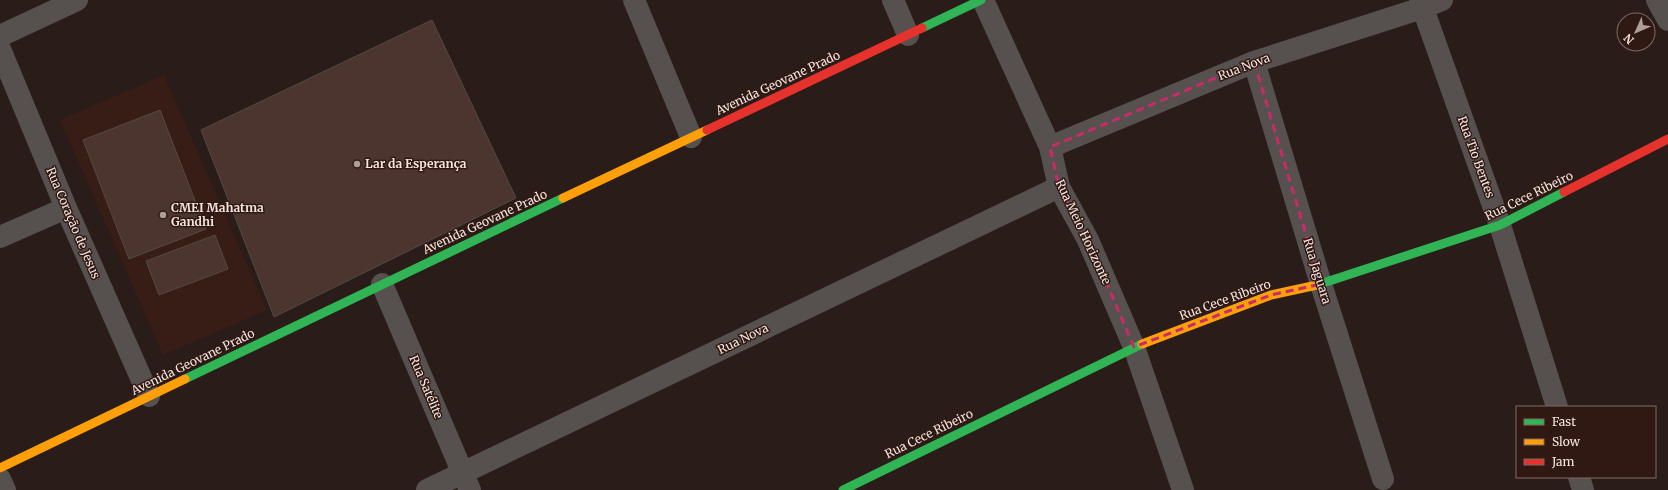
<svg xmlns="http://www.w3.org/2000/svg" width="1668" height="490" font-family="Merriweather,serif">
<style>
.built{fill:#381c16}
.building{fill:#4c352e;stroke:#544945}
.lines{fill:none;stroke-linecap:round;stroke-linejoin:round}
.street{stroke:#56504e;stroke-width:22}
.fast{stroke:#30b455;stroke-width:9}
.slow{stroke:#ff9f0a;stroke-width:9}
.jam{stroke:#e5322d;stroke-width:9}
.marked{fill:none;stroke:#c72c68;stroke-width:3;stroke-dasharray:8 5;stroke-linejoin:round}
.poi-dot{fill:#ad9e99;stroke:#301913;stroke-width:1.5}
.labels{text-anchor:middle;stroke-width:3;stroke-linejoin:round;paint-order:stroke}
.street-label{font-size:12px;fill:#f4e3de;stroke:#301913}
.poi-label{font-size:12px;font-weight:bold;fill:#f4e3de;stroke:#301913;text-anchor:start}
</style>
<rect width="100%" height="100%" fill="#2a1d19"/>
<path class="built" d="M164,75L267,310L163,355L60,120Z"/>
<path class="building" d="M432,20L516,198L274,317L201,130Z
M160,110L206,229L129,259L83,140Z
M215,235L228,269L159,295L146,261Z"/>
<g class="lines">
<path class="street" d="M634,0L691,137
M893,0L908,35
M983,0L1050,147L1059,187L1088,240L1134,347L1183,490
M1420,0L1500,225L1557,407
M1657,0L1668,20
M0,36L77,0
M0,49L66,208L149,396
M1254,62L1321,284L1383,479
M1050,147L1254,62L1422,8L1442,0
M0,237L66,208
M382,284L470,490
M1579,477L1583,490
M0,479L5,490
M427,490L1059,187"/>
<path class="fast" d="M922,28L981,0
M1317,285L1500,225L1564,192
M185,379L563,198
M843,490L1142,344"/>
<path class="slow" d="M563,198L707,130
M1142,344L1271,295L1317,285
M0,468L185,379"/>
<path class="jam" d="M707,130L922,28
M1564,192L1668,139"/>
</g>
<path class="marked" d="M1254,62L1321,284L1271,295L1134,347L1088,240L1059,187L1050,147Z"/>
<g class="poi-dot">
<circle cx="357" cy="164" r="4"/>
<circle cx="163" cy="215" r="4"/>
</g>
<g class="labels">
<g class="street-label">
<text transform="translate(1244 67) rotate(-21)" y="4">Rua Nova</text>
<text transform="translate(778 83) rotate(-25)" y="4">Avenida Geovane Prado</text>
<text transform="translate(1476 157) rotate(70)" y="4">Rua Tio Bentes</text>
<text transform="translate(1529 196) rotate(-26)" y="4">Rua Cece Ribeiro</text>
<text transform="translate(485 222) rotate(-25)" y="4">Avenida Geovane Prado</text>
<text transform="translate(73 223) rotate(67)" y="4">Rua Coração de Jesus</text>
<text transform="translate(1083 232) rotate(65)" y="4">Rua Meio Horizonte</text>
<text transform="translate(1317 271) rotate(73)" y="4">Rua Jaguara</text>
<text transform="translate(1225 300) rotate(-20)" y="4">Rua Cece Ribeiro</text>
<text transform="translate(743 339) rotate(-26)" y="4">Rua Nova</text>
<text transform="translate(193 362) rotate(-26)" y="4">Avenida Geovane Prado</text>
<text transform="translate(426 387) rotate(67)" y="4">Rua Satélite</text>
<text transform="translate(929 434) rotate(-26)" y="4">Rua Cece Ribeiro</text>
</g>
<g class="poi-label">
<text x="365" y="168">Lar da Esperança</text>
<text x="171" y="212">CMEI Mahatma<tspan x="171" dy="14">Gandhi</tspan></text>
</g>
</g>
<rect x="1516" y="406" width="140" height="72" fill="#301913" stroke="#7e6a64"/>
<rect x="1524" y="419" width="20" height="6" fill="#30b455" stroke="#7e6a64"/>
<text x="1552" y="426" font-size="12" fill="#f4e3de">Fast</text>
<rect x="1524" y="439" width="20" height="6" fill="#ff9f0a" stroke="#7e6a64"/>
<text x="1552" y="446" font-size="12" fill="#f4e3de">Slow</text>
<rect x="1524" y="459" width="20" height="6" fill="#e5322d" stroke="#7e6a64"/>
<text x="1552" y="466" font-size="12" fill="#f4e3de">Jam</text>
<g transform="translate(1636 32) rotate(225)"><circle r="19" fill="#301913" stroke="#7e6a64"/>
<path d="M0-3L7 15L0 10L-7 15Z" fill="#ad9e99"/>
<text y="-6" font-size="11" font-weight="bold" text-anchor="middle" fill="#f4e3de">N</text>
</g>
</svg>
